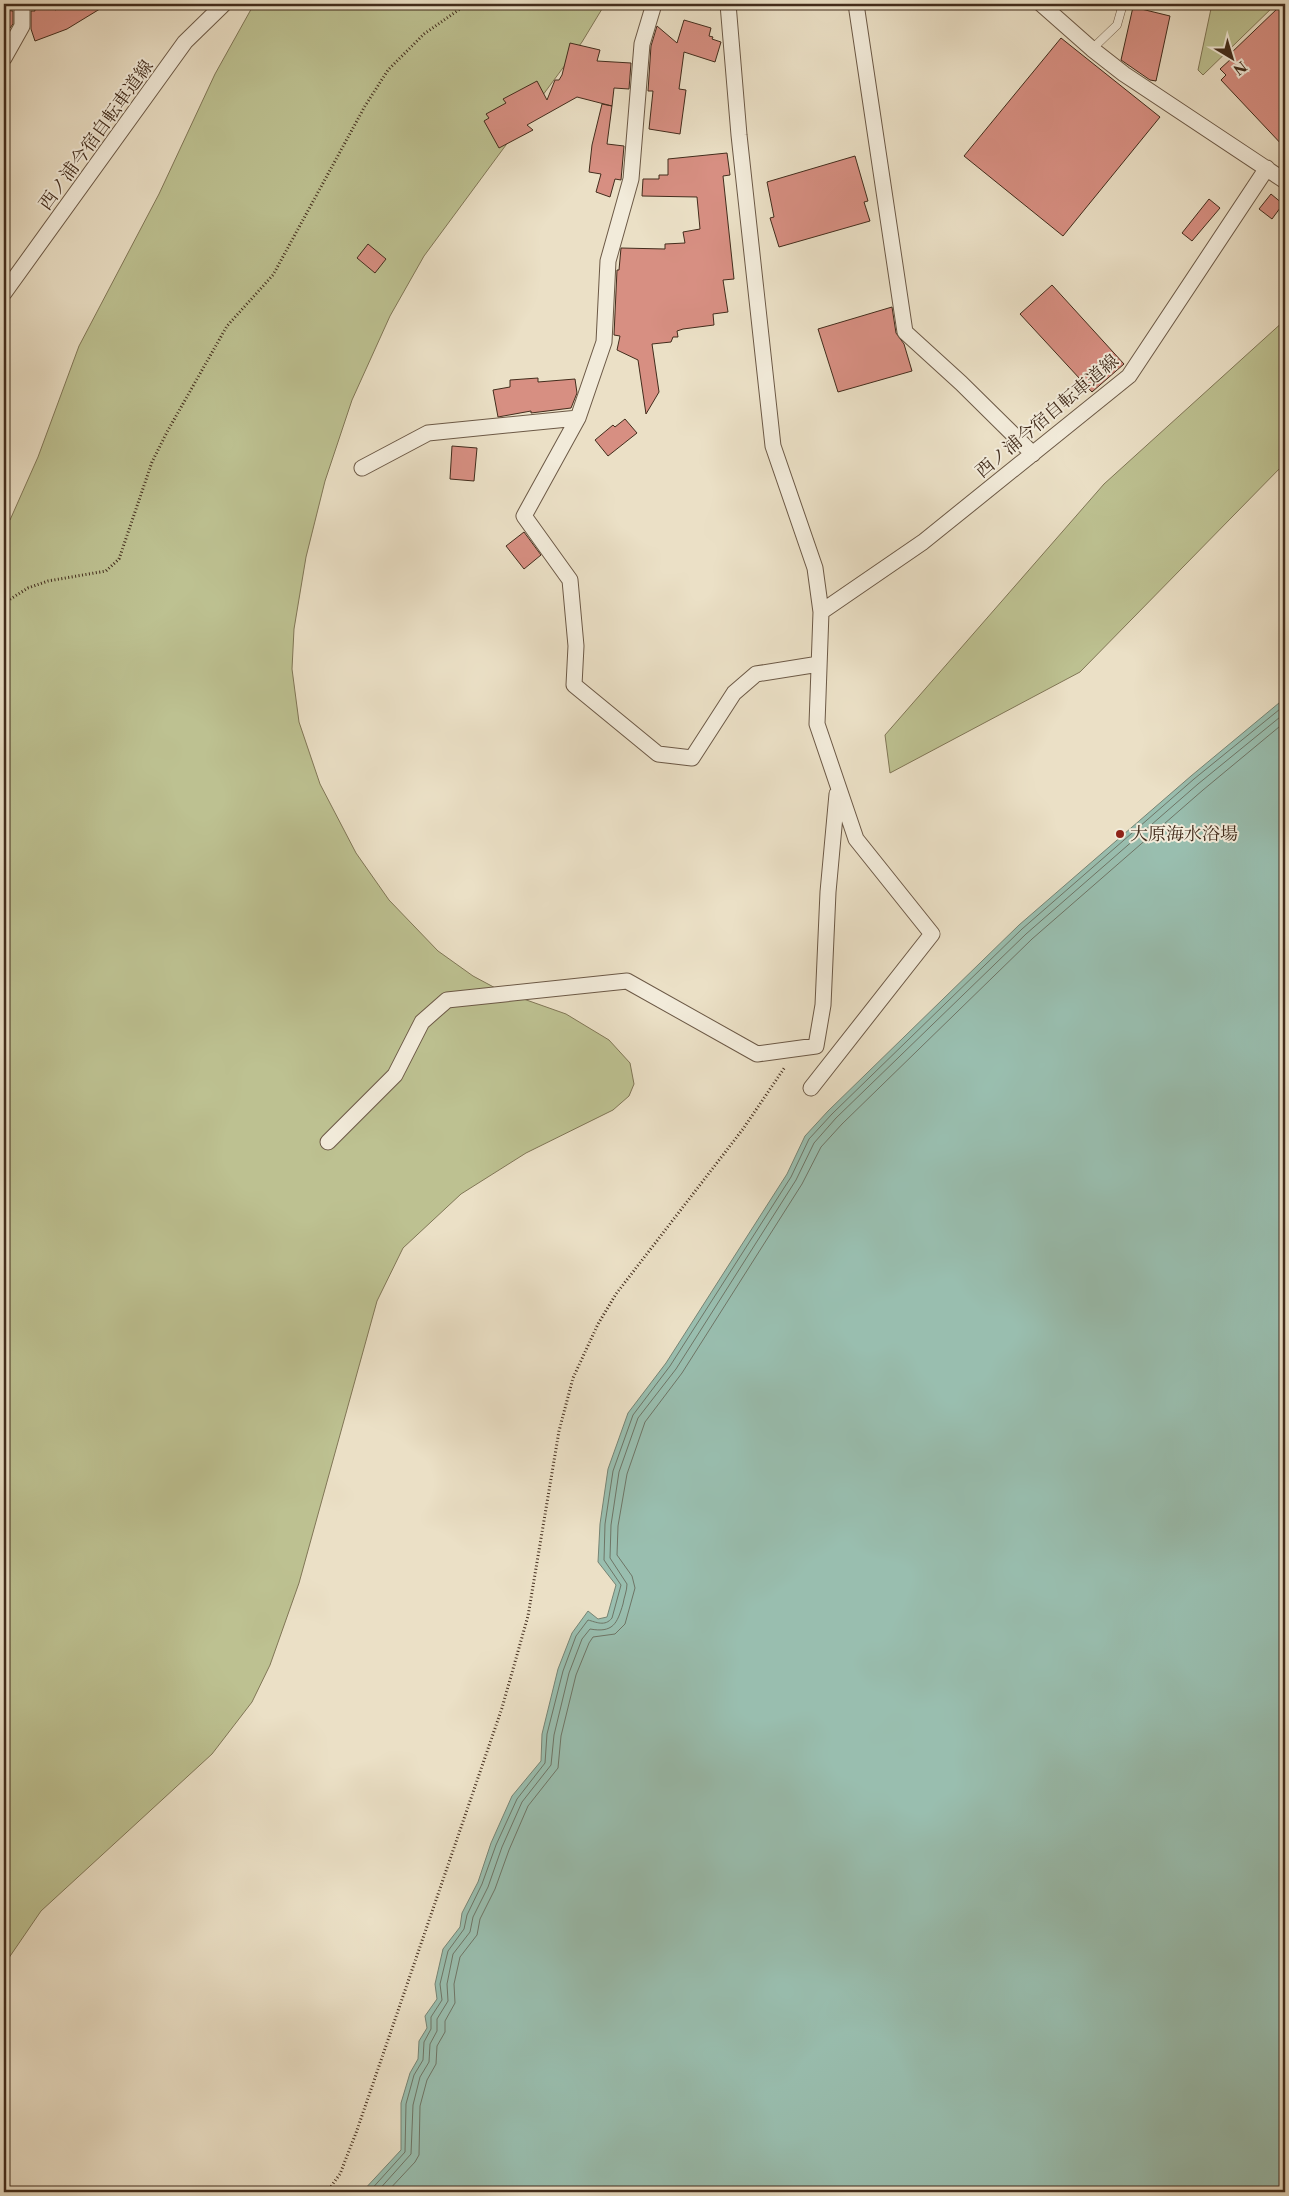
<svg xmlns="http://www.w3.org/2000/svg" width="1289" height="2196" font-family="'Libre Caslon Text','Noto Serif JP',serif">
<style>
.green{fill:#bdc191;stroke:#807656}
.water{fill:#99beaf;stroke:#768474}
.lines{fill:none;stroke-linecap:round;stroke-linejoin:round}
.shore{stroke:#6e7566;stroke-width:1}
.building{fill:#d78f82;stroke:#422c1c}
.service-casing{stroke:#6c5946;stroke-width:9}
.minor-casing{stroke:#6c5946;stroke-width:17}
.path{stroke:#422c1c;stroke-width:3;stroke-dasharray:1 2.5;stroke-linecap:butt}
.service{stroke:#f2ebda;stroke-width:8}
.minor{stroke:#f2ebda;stroke-width:15}
.poi-dot{fill:#8f2418;stroke:#f2ebda;stroke-width:2}
.labels{text-anchor:middle;stroke-width:4;stroke-linejoin:round;paint-order:stroke}
.street-label{font-size:18px;fill:#422c1c;stroke:#f2ebda}
.poi-label{font-size:18px;fill:#422c1c;stroke:#f2ebda;text-anchor:start}
</style>
<rect width="100%" height="100%" fill="#ebe0c6"/>
<filter id="stains"><feTurbulence type="fractalNoise" baseFrequency=".004" numOctaves="4"/><feColorMatrix values="0 0 0 0 .2 0 0 0 0 .09 0 0 0 0 .02 0 0 0 .5 -.17"/></filter>
<radialGradient id="worn" r=".72"><stop offset=".6" stop-color="#630" stop-opacity="0"/><stop offset="1" stop-color="#630" stop-opacity=".3"/></radialGradient>
<path class="green" d="M254,4H605L582,42L424,256L390,316L352,400L325,481L306,557L294,629L292,669L299,722L320,784L356,853L389,900L438,951L473,976L501,991L566,1014L609,1040L630,1063L634,1084L629,1096L613,1110L526,1153L461,1194L403,1248L377,1301L299,1583L270,1665L252,1702L212,1754L41,1911L4,1965V527L10,520L38,457L79,346L159,194L215,74Z
M1212,4H1276L1203,75L1198,70Z
M1285,320V463L1080,672L890,773L885,735L1104,484Z"/>
<path class="water" d="M1285,698V2192H362L401,2150V2103L410,2073L418,2059L419,2041L427,2028L425,2016L437,1999L435,1984L443,1949L460,1927L462,1913L478,1882L491,1843L512,1796L541,1761L542,1734L558,1669L572,1633L588,1611L598,1619L607,1617L616,1585L598,1562L600,1524L608,1469L628,1413L666,1363L787,1174L805,1136L828,1111L1019,925L1191,776Z"/>
<g class="lines">
<path class="shore" d="M369,2192L405,2152L406,2104L414,2075L423,2060L424,2042L431,2029V2017L442,2000L440,1984L448,1951L464,1929L467,1915L482,1884L496,1845L517,1799L545,1763L547,1734L563,1671L576,1636L588,1620C596,1622 605,1627 612,1618L621,1585L604,1560L605,1524L613,1471L633,1415L670,1366L791,1177L809,1139L832,1114L1022,929L1194,779L1285,705
M377,2192L411,2154L413,2105L420,2077L429,2062L430,2044L437,2031V2019L448,2001L447,1984L453,1954L470,1932L473,1917L488,1887L502,1847L522,1802L551,1765L554,1735L569,1673L582,1639L590,1629C613,1633 617,1624 623,1604C624,1597 627,1591 627,1584L610,1558L611,1525L619,1472L638,1418L676,1369L796,1180L814,1143L836,1118L1026,934L1198,784L1285,713
M387,2192L415,2162L419,2155L420,2106L427,2080L436,2064L437,2046L445,2032V2021L455,2003L454,1984L460,1957L477,1935L480,1919L495,1889L509,1850L528,1806L558,1768L561,1736L576,1675L589,1643L593,1637L615,1634L625,1624L635,1588L632,1576L617,1555L618,1526L627,1474L645,1422L682,1373L802,1184L821,1147L842,1124L1032,939L1203,790L1285,722"/>
</g>
<path class="building" d="M34,4H54L55,10L72,4H108L67,29L35,41L31,29V11H35Z
M1133,7L1170,16L1156,81L1150,80L1121,60Z
M1278,8L1285,16V148L1221,80L1226,75L1220,69L1232,58L1229,55Z
M4,10L13,11V24L10,28H4Z
M684,20L711,28L709,36L713,37L712,39L721,42L715,62L684,52L679,89L686,90L680,134L649,129L653,91H648L651,46L657,26L677,43Z
M1061,38L1160,117L1063,236L964,156Z
M570,43L600,50L597,61L631,63L629,89L614,88L612,106L577,97L527,125L533,130L499,148L484,121L489,118L486,114L506,103L503,99L537,81L547,100L555,80H559L562,75Z
M602,104L612,106L607,144L624,146L621,180L615,179L610,197L596,192L601,174L589,172L592,145Z
M727,153L730,175L723,176L734,279L723,280L728,312L713,314L714,325L683,329L677,331L678,337H673L671,342L652,344L659,392L646,414L638,360L617,350L620,336L614,335L617,270H619L621,248L665,249V244L685,243L683,232L700,229L697,197L642,196L643,179H659V175H668V159Z
M855,156L868,201L864,202L870,221L779,247L770,218L774,217L767,182Z
M1271,194L1283,204L1272,219L1259,209Z
M1209,199L1220,208L1192,241L1182,233Z
M368,244L386,259L375,273L357,258Z
M1052,285L1124,364L1092,392L1020,314Z
M892,307L896,333L904,344L912,371L838,392L818,329Z
M538,378V382L575,379L577,393L571,408L531,413V411L498,417L493,390L510,387V380Z
M625,419L637,433L608,456L595,440L613,425L615,427Z
M452,446L477,448L474,481L450,479Z
M524,532L541,555L524,569L506,546Z"/>
<g class="lines">
<g class="service-casing">
<path id="service" d="M1092,49L1117,25L1123,4"/>
</g>
<g class="minor-casing">
<path id="minor" d="M654,4L642,44L631,179L608,261L604,342L578,418L524,516L570,580L576,646L574,685L658,754L692,758L734,693L756,674L819,664
M728,4L739,135L773,446L815,568L821,612L817,724L856,839L932,934L811,1088
M856,4L905,332L961,383L1033,454
M1041,4L1092,49L1124,74L1285,181
M4,58L22,26V4
M4,293L185,42L224,4
M362,468L428,433L578,418
M821,612L923,542L1129,376L1267,168
M328,1142L395,1075L422,1022L447,1000L627,981L757,1054L816,1046L823,1005L828,892L837,794"/>
</g>
<path class="path" d="M4,603L28,588L48,581L106,571L119,559L152,462L167,432L227,326L273,275L365,106L388,70L424,34L467,4
M327,2192L340,2174L356,2133L502,1708L528,1616L559,1431L573,1378L598,1324L616,1294L743,1129L785,1067"/>
<use href="#service" class="service"/>
<use href="#minor" class="minor"/>
</g>
<circle class="poi-dot" cx="1120" cy="834" r="5"/>
<g class="labels">
<g class="street-label">
<text transform="translate(96 135) rotate(-54)" y="6">西ノ浦今宿自転車道線</text>
<text transform="translate(1047 416) rotate(-40)" y="6">西ノ浦今宿自転車道線</text>
</g>
<g class="poi-label">
<text x="1130" y="840">大原海水浴場</text>
</g>
</g>
<rect width="1289" height="2196" fill="none" stroke="#ebe0c6" stroke-width="20"/>
<rect x="5" y="5" width="1279" height="2186" fill="none" stroke="#422c1c" stroke-width="2.5"/>
<rect x="10" y="10" width="1269" height="2176" fill="none" stroke="#422c1c"/>
<g transform="translate(1232 58) rotate(142)" stroke="#f2ebda" stroke-width="4" paint-order="stroke">
<path d="M0-4L9 19L0 12L-9 19Z" fill="#422c1c"/>
<text y="-8" font-size="14" font-weight="bold" text-anchor="middle" fill="#422c1c">N</text>
</g>
<rect width="100%" height="100%" filter="url(#stains)"/>
<rect width="100%" height="100%" fill="url(#worn)"/>
</svg>
